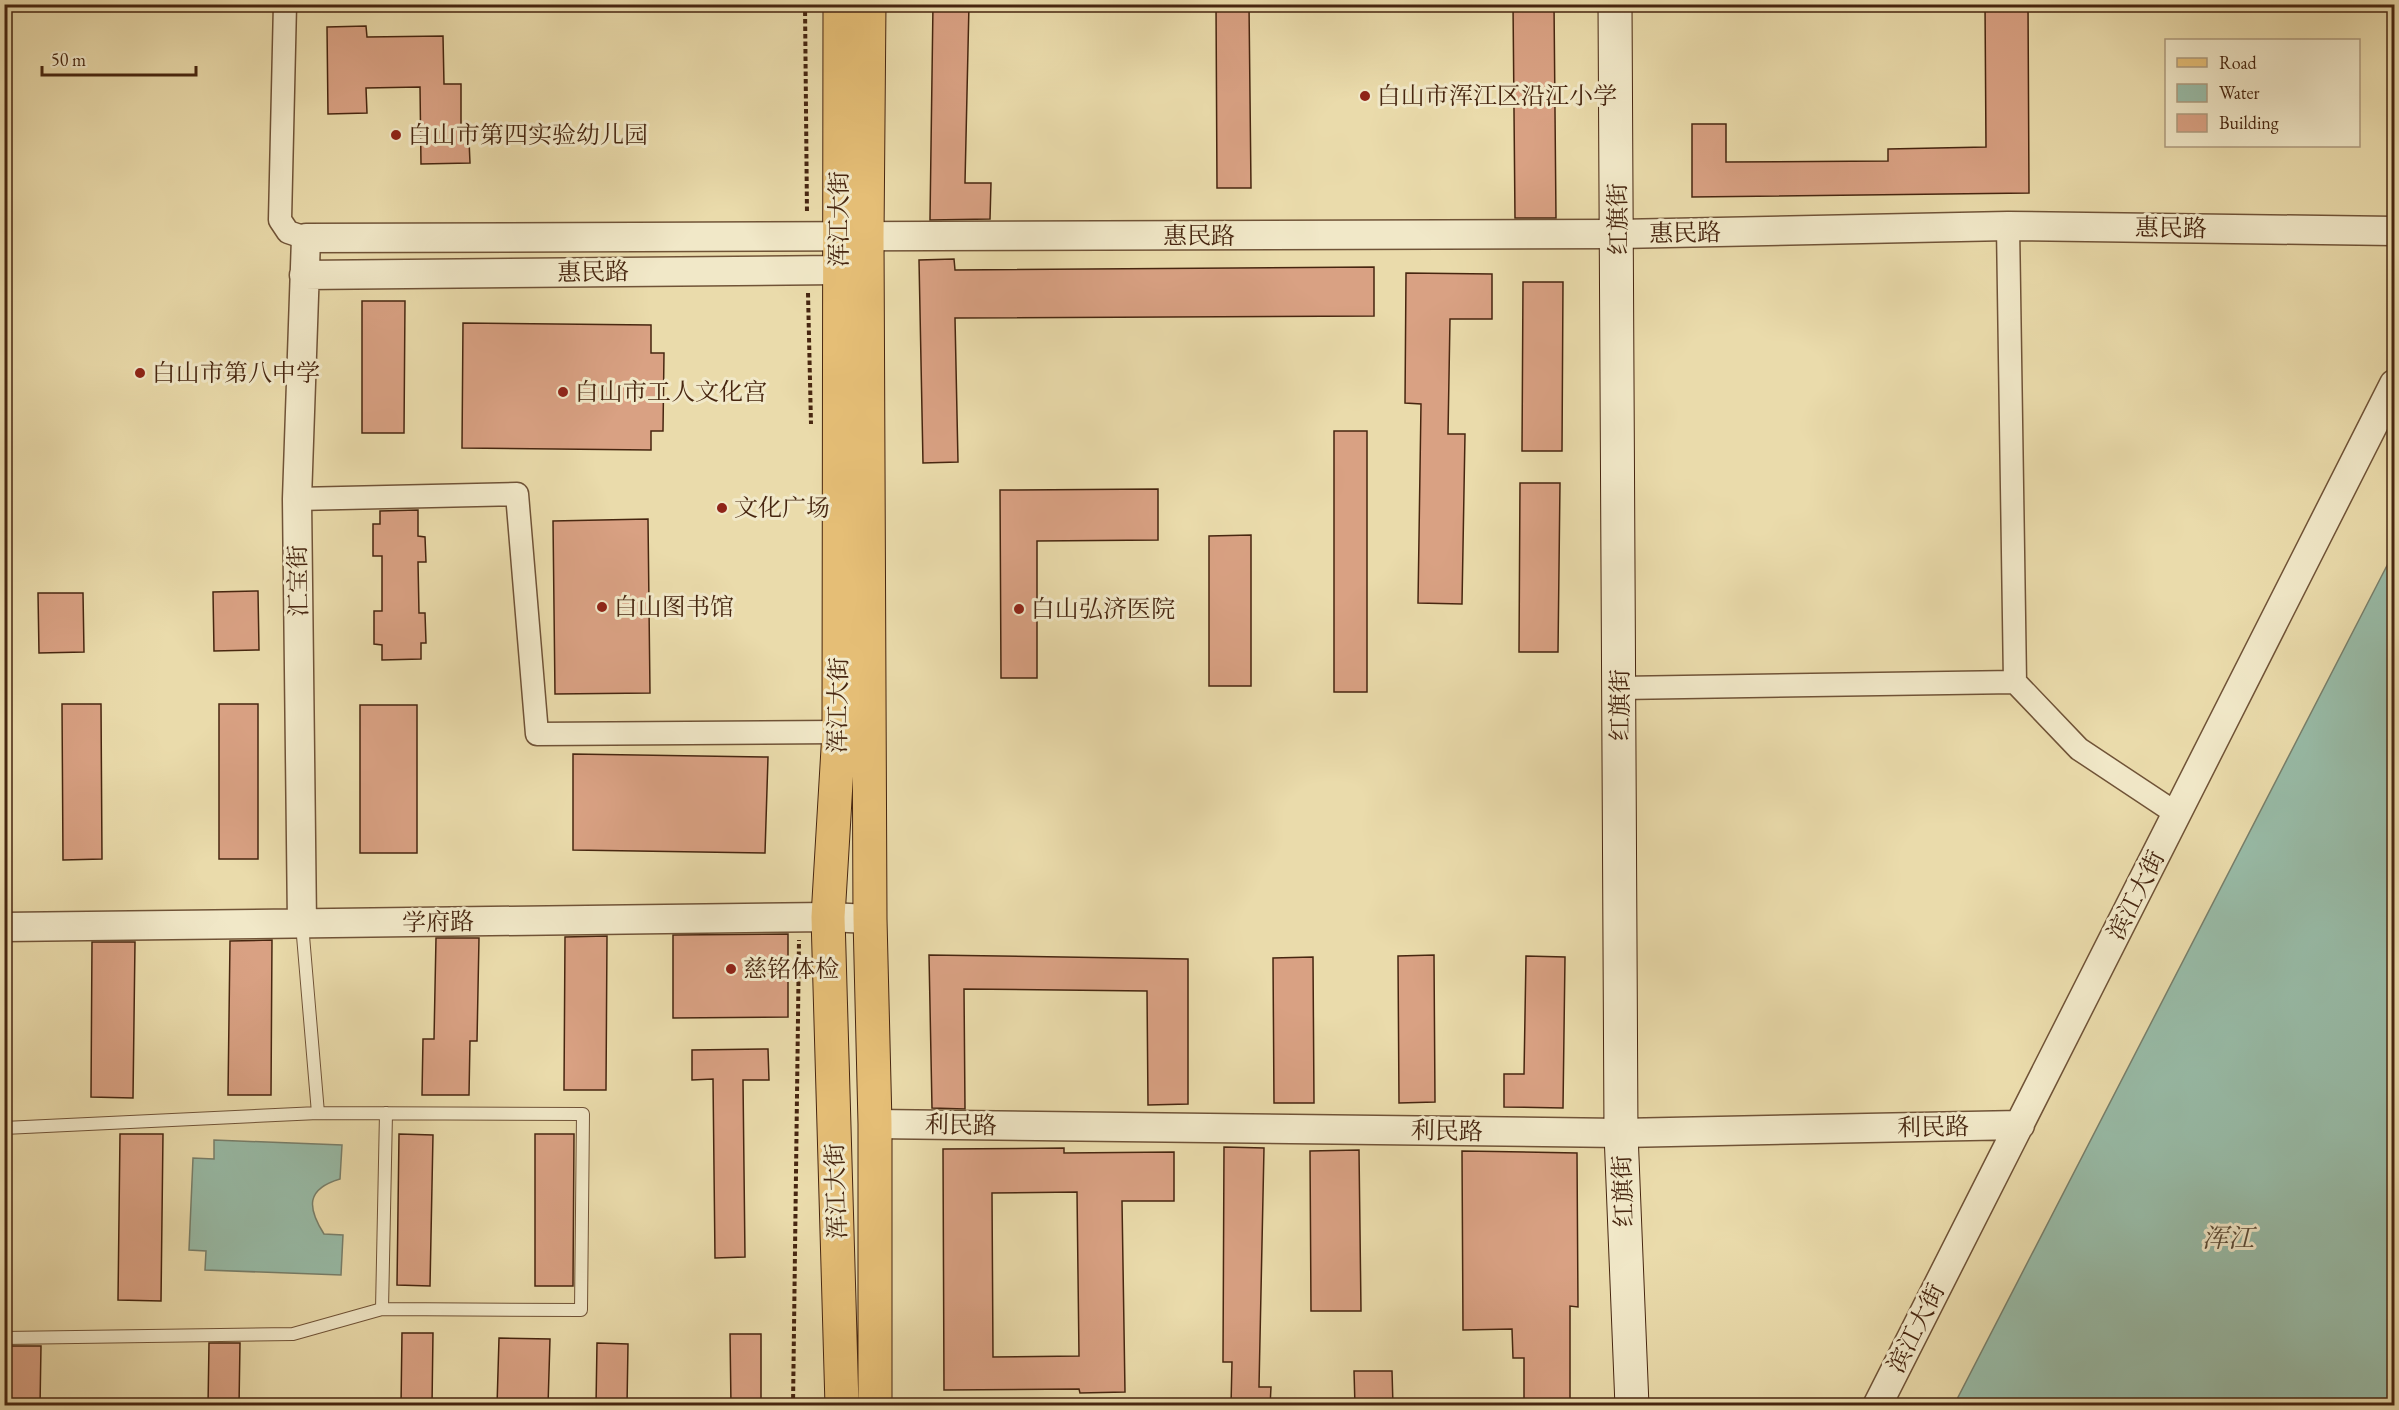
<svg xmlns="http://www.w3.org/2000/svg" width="2399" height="1410" font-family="'EB Garamond','Noto Serif SC',serif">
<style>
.water{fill:#98bba7;stroke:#787f6b;stroke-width:1.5}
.building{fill:#d9a183;stroke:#472610;stroke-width:1.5;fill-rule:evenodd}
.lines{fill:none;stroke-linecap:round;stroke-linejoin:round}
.service-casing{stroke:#705337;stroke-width:14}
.minor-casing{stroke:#705337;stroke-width:25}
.tertiary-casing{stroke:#705337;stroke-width:31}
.secondary-casing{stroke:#472610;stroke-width:35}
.primary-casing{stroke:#472610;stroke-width:35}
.path{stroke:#472610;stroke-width:4;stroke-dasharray:4.5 3;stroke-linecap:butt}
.service{stroke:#f1e8c8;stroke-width:12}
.minor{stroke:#f1e8c8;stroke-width:22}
.tertiary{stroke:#f1e8c8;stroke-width:28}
.secondary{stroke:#f1e8c8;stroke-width:33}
.primary{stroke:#e5be76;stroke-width:33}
.poi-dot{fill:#8f2418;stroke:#f1e8c8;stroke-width:2}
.labels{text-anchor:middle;stroke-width:6;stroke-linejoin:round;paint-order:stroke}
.poi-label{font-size:24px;fill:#472610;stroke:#f1e8c8;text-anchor:start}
.street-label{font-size:24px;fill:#472610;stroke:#f1e8c8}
.water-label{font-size:26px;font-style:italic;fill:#5b4b36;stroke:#f1e8c8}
</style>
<rect width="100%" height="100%" fill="#eadbab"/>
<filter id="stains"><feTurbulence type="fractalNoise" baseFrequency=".00333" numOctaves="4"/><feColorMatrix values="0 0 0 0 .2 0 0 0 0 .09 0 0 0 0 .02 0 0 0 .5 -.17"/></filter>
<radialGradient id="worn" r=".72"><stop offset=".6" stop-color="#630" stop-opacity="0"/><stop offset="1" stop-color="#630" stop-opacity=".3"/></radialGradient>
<path class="water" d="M2394,552V1405H1954Z
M214,1140L342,1145L340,1179C306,1189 307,1207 324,1234L343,1235L341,1275L205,1270L206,1251L189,1250L193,1158L214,1159Z"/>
<path class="building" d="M933,4H969L965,183H991L990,219L930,220Z
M1216,4H1249L1251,188H1217Z
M1513,4H1554L1556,218H1515Z
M1985,4H2028L2029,193L1692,197V124H1726V162L1888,161V149L1986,147Z
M366,26L367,37L443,36L444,84H461V140H469L470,163L421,164L420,87L366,88L367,113L328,114L327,27Z
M954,259L955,270L1374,267V316L955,318L958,462L923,463L919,260Z
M1406,273L1492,274V319H1450L1448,434H1465L1462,604L1418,603L1421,404L1405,403Z
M1523,282H1563L1562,451H1522Z
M362,301H405L404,433H362Z
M463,323L651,325V353H664L663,431H651V450L462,448Z
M1334,431H1367V692H1334Z
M1520,483H1560L1558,652H1519Z
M1158,489V540L1037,541V678H1001L1000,490Z
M418,510V536L425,537L426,562H418L419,613H425L426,643H421V659L382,660V645L374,644V611H382V556H373V524H380V511Z
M648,519L650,693L555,694L553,521Z
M1251,535V686H1209V536Z
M258,591L259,650L214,651L213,592Z
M38,593H83L84,652L39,653Z
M62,704H101L102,859L63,860Z
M219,704H258V859H219Z
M360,705H417V853H360Z
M573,754L768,757L765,853L573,850Z
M788,934V1017L673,1018V935Z
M607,936L606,1090H564L565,937Z
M436,938H479L477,1041H470L469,1095H422L423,1039H434Z
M272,940L271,1095H228L230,941Z
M92,942H135L133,1098L91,1097Z
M929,955L1188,959V1104L1148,1105L1147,991L964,989L965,1109L932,1108Z
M1434,955L1435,1102L1399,1103L1398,956Z
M1526,956L1565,957L1563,1108L1504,1107V1074H1524Z
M1313,957L1314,1103H1274L1273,958Z
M768,1049L769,1080H743L745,1257L715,1258L713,1079L692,1080V1050Z
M120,1134H163L161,1301L118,1300Z
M399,1134L433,1135L430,1286L397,1285Z
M535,1134H574L573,1286H535Z
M1224,1147L1264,1148L1259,1387H1271L1270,1406H1231L1232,1362H1223Z
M1064,1148V1153L1174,1152V1201H1122L1125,1392L1080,1393L1079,1389L944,1390L943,1149ZM1077,1192L1079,1356L993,1357L992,1193Z
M1359,1150L1361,1311H1311L1310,1151Z
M1462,1151L1577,1153L1578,1307L1570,1306V1406H1524V1358H1513L1512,1329L1463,1330Z
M402,1333H433L432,1406H401Z
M730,1334H761V1406H731Z
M499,1338L550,1339L548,1406H497Z
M209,1343H240L239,1406H208Z
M597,1343L628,1344L627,1406H596Z
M10,1346H41L40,1406H9Z
M1354,1371H1392L1393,1406H1355Z"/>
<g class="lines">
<g class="service-casing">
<path id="service" d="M318,1113L583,1114L581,1310L382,1309L386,1113
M4,1128L318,1113L302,924
M4,1338L293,1334L382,1309"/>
</g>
<g class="minor-casing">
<path id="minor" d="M285,4L280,220L288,232L306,238
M2008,226L2015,682
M297,499L517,494L537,734L839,732
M1620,688L2015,682L2079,749L2177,814"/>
</g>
<g class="tertiary-casing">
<path id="tertiary" d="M304,275L839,270L854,252
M302,924L297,499L306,238L1618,234L2008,226L2394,231
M4,927L828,917L870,919
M875,1124L1621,1133L2020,1125
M1877,1406L2394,384"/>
</g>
<g class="secondary-casing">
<path id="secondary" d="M1615,4L1621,1133L1632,1406"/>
</g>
<g class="primary-casing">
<path id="primary" d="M840,4L839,732L828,917L842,1406
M869,4L867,237L870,919L875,1124V1406"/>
</g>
<path class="path" d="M805,4L807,214
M808,293L811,424
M793,1406L799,940"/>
<use href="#service" class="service"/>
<use href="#minor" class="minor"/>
<use href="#tertiary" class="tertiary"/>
<use href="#secondary" class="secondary"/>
<use href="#primary" class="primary"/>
</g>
<g class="poi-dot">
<circle cx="1365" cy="96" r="6"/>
<circle cx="396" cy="135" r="6"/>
<circle cx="140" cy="373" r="6"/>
<circle cx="563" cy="392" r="6"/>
<circle cx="722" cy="508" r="6"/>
<circle cx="602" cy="607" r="6"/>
<circle cx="1019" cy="609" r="6"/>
<circle cx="731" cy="969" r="6"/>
</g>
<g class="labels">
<g class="poi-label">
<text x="1377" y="104">白山市浑江区沿江小学</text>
<text x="408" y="143">白山市第四实验幼儿园</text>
<text x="152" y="381">白山市第八中学</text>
<text x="575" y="400">白山市工人文化宫</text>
<text x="734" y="516">文化广场</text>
<text x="614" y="615">白山图书馆</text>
<text x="1031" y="617">白山弘济医院</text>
<text x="743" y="977">慈铭体检</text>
</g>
<g class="street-label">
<text transform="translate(839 219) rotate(-90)" y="8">浑江大街</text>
<text transform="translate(1618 219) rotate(-91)" y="8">红旗街</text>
<text transform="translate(2171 228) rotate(1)" y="8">惠民路</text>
<text transform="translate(1685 233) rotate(-1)" y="8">惠民路</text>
<text x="1199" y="244">惠民路</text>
<text transform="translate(593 272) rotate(-1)" y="8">惠民路</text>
<text transform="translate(298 581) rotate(-91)" y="8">汇宝街</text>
<text transform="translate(838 705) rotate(-89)" y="8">浑江大街</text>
<text transform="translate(1620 705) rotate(-90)" y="8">红旗街</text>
<text transform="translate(2136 895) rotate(-63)" y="8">滨江大街</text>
<text transform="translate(438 922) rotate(-1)" y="8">学府路</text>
<text transform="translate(961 1125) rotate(1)" y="8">利民路</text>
<text transform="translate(1933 1127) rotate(-1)" y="8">利民路</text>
<text transform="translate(1447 1131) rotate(1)" y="8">利民路</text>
<text transform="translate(836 1191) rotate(-92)" y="8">浑江大街</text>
<text transform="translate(1623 1191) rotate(-92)" y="8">红旗街</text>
<text transform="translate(1916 1328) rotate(-63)" y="8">滨江大街</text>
</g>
<g class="water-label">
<text x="2228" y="1247">浑江</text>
</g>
</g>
<rect width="2399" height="1410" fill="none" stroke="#eadbab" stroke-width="24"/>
<rect x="6" y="6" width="2387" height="1398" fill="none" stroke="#472610" stroke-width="3"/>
<rect x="12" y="12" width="2375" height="1386" fill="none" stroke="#472610" stroke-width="1.5"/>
<rect x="2165" y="39" width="195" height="108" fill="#f1e8c8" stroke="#ad9a7e" stroke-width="1.5"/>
<rect x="2177" y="58" width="30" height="9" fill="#e5be76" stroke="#ad9a7e" stroke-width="1.5"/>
<text x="2219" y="69" font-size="18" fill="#472610">Road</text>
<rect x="2177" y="84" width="30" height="18" fill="#98bba7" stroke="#ad9a7e" stroke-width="1.5"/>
<text x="2219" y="99" font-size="18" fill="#472610">Water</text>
<rect x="2177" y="114" width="30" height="18" fill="#d9a183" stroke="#ad9a7e" stroke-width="1.5"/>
<text x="2219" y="129" font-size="18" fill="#472610">Building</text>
<path d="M42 66v9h154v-9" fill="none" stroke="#472610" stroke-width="3"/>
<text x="51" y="66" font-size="18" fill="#472610" stroke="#f1e8c8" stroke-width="4.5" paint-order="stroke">50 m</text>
<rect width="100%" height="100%" filter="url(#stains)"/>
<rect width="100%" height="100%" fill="url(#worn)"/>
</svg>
